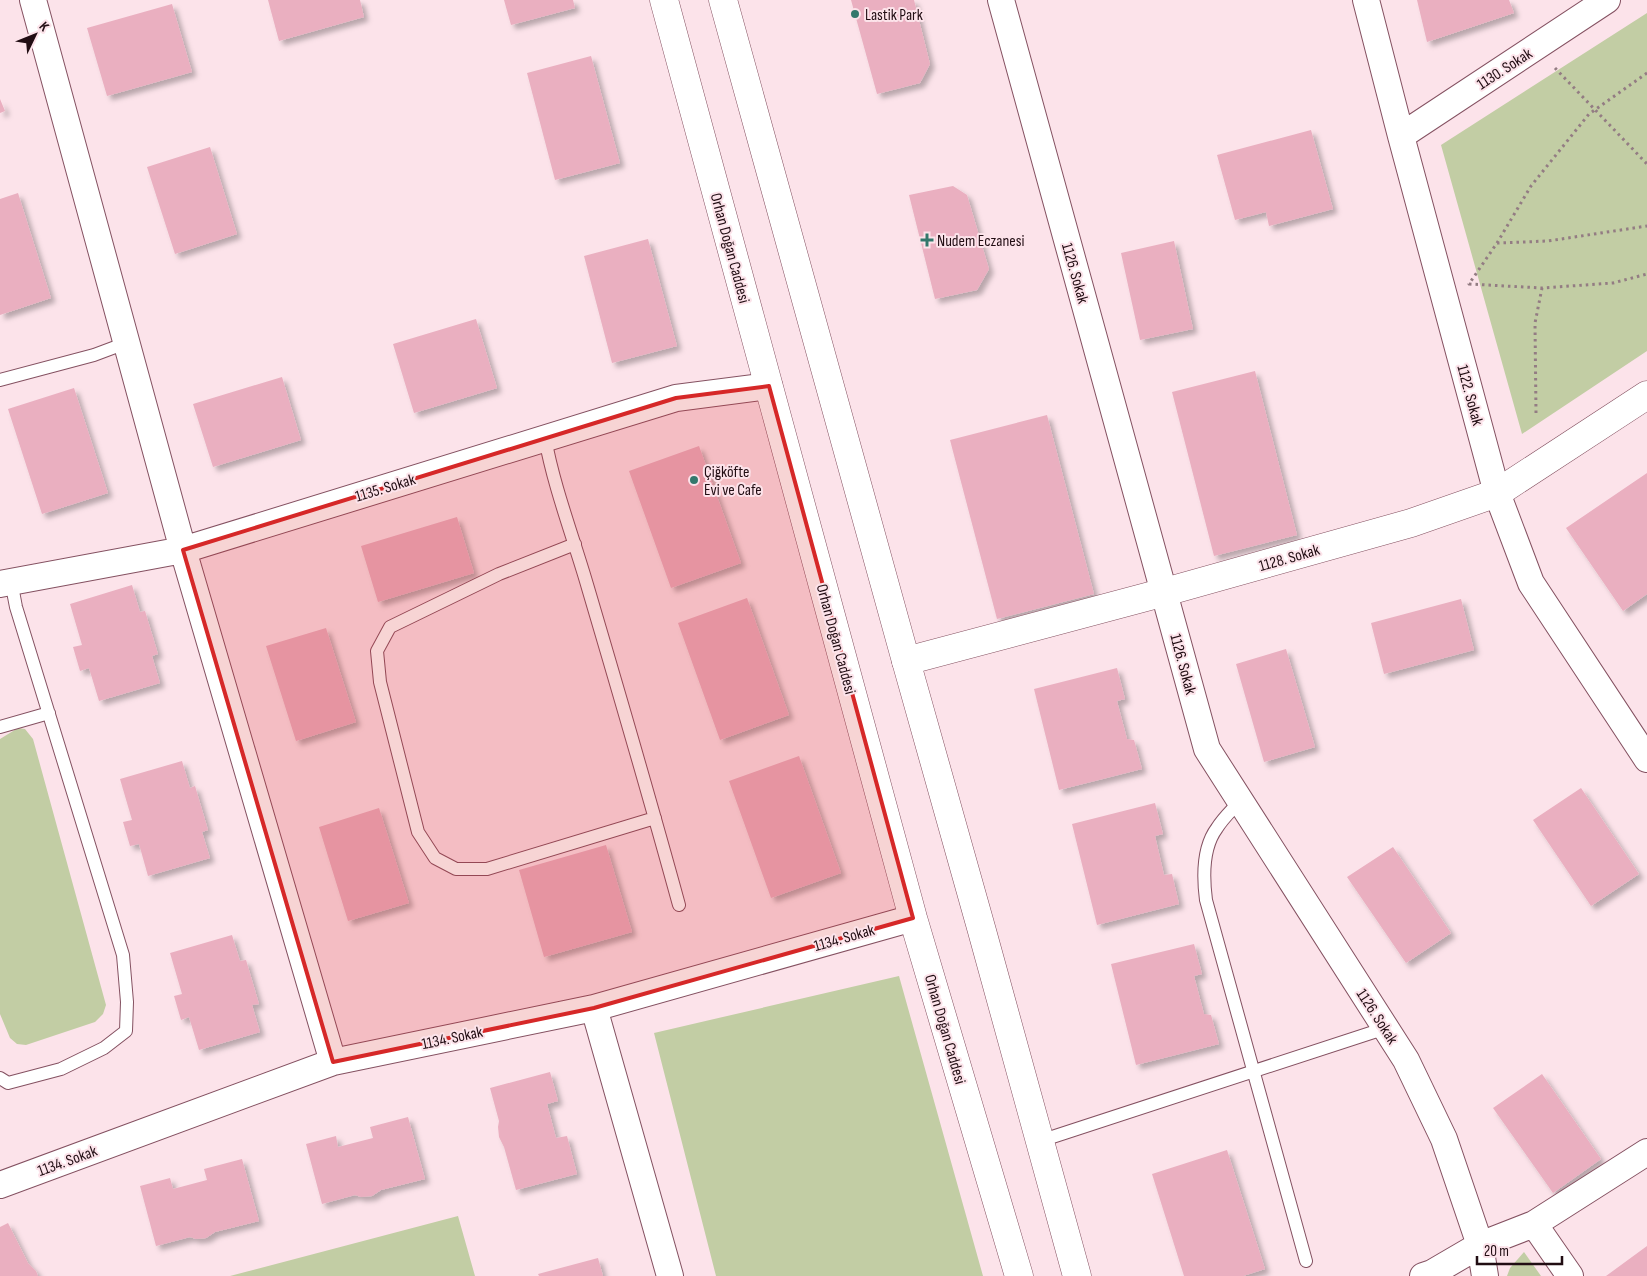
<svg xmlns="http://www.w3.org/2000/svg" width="1647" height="1276" font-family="'Sofia Sans Condensed',sans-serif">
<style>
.green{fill:#c2cda4}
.building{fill:#eaafc0;filter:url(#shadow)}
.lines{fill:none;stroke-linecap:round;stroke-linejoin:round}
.service-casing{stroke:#845161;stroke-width:14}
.minor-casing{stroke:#845161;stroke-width:28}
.tertiary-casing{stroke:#845161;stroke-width:29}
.secondary-casing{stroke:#845161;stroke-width:29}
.path{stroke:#937c83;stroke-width:3;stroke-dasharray:2.5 4;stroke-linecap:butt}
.service{stroke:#fff;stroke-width:12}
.minor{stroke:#fff;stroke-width:26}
.tertiary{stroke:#fff;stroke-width:28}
.secondary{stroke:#fff;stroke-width:28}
.marked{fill:#d62828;fill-opacity:0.2;stroke:#d62828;stroke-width:4;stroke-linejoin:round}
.poi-dot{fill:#34786c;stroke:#fce3ea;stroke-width:2}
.labels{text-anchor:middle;stroke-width:4;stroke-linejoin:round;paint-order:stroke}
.poi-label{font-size:16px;fill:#210d13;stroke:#fce3ea;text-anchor:start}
.street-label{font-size:16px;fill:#210d13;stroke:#fce3ea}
</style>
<defs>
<filter id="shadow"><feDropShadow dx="4.5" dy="4.5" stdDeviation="2.5" flood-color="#0004"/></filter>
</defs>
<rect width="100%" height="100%" fill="#fce3ea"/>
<path class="green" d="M1647,13V351L1522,434L1441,145Z
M18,728L25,729L33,739L106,1005L103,1014L95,1022L26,1045L17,1044L10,1038L0,1014V739Z
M899,976L983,1276H716L654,1033Z
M458,1216L475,1276H230Z
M1524,1252L1541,1276H1507L1510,1268Z"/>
<path class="building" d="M268,0H360L364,17L279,41Z
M504,0H573L575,8L511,25Z
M851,0H914L930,64L920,83L877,94Z
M1417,0H1509L1514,13L1427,42Z
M172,4L192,72L107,96L87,28Z
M591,56L620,163L555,180L527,73Z
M0,99L5,111L0,113Z
M1311,130L1333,209L1269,226L1266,212L1235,220L1217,155Z
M210,147L237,234L175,254L147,167Z
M953,186L967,195L989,269L977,290L935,299L909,195Z
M18,193L51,298L0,315V199Z
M648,239L677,346L612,363L584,256Z
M1174,241L1193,329L1140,340L1121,253Z
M476,319L497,388L414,413L393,344Z
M1255,371L1297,535L1214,556L1172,392Z
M282,377L301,440L213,467L193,404Z
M74,388L108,493L42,514L8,409Z
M1047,415L1094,594L997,619L950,440Z
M699,446L741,563L671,588L629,471Z
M1647,473V594L1623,611L1566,528Z
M457,517L474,573L378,602L361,546Z
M132,585L140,612L145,611L158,654L152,656L160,683L99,701L89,668L80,671L73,647L82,645L70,604Z
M747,598L789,715L720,740L678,623Z
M1461,599L1474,650L1384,674L1371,623Z
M326,628L356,722L296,741L266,646Z
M1286,649L1315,747L1264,762L1236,664Z
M1117,668L1125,699L1117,701L1127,739L1134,740L1142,769L1059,790L1034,689Z
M799,756L841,873L771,898L729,781Z
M182,761L190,788L195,786L208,830L202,832L210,858L148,876L139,844L130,846L123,822L132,820L120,779Z
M1581,788L1639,874L1591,906L1533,820Z
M1155,803L1163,834L1155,836L1164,875L1172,874L1179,904L1097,925L1072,824Z
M379,808L409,903L348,921L319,827Z
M606,845L632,932L544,957L519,870Z
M1393,847L1451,933L1406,963L1347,877Z
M232,935L240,961L246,960L259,1004L252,1005L260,1032L199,1050L189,1017L181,1020L174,996L182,994L170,953Z
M1194,944L1202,974L1194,976L1204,1014L1211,1015L1219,1044L1136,1065L1111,964Z
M550,1072L558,1101L547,1104L556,1138L567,1136L577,1174L516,1190L504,1147L499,1137L498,1127L499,1121L490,1088Z
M1542,1074L1601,1159L1553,1193L1493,1108Z
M408,1117L425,1179L381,1190L372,1196L361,1197L355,1195L322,1204L306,1144L336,1136L338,1147L373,1138L370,1127Z
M1227,1150L1265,1269L1243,1276H1184L1152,1174Z
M242,1159L259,1221L215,1232L206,1238L196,1239L190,1237L156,1246L140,1186L170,1178L173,1189L207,1180L204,1169Z
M8,1223L28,1263L36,1271L38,1276H0V1227Z
M1647,1246V1276H1606Z
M598,1258L603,1276H539L538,1274Z"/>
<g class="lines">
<g class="service-casing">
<path id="service" d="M0,380L94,355L126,343
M545,438C554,488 574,539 588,588C619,693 650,799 679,905
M575,544L499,574L390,627L377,651L380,682L418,832L435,858L456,869H487L655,818
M0,727L49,713
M1240,801C1232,810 1223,818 1217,828C1202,848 1203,877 1206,900L1306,1261
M0,1078L8,1083L61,1069L104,1048L126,1031L127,1002L123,955L16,607L11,581
M1040,1141L1386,1028"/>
</g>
<g class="minor-casing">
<path id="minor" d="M33,0L183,550L333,1062
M1001,0L1207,749L1406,1060L1444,1139L1480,1245L1485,1276
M1366,0L1401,136L1497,493L1531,583L1647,759
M1401,136L1607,0
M0,584L183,550L676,398L769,386
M594,1008L670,1276
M0,1185L333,1062L594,1008L913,918
M1534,1224L1570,1276
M1423,1276L1432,1273L1480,1245L1534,1224L1647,1152"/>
</g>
<g class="tertiary-casing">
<path id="tertiary" d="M906,661L1165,592L1411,523L1497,493L1647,395"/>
</g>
<g class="secondary-casing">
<path id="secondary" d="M664,0L913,918L1019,1276
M723,0L906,661L982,931L1077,1276"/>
</g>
<path class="path" d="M1555,68L1647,164
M1647,73L1589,114L1531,186L1497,243L1469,284L1542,288L1613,283L1647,274
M1497,243L1548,241L1647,226
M1536,413L1535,323L1542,288"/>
<use href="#service" class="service"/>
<use href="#minor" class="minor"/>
<use href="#tertiary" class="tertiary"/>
<use href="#secondary" class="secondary"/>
</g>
<path class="marked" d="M769,386L913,918L594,1008L333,1062L183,550L676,398Z"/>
<g class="poi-dot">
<circle cx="855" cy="14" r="5"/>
<path d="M924.5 232.5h5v5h5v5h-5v5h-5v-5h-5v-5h5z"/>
<circle cx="694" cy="480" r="5"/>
</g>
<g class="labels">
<g class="poi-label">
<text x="865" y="20">Lastik Park</text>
<text x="937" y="246">Nudem Eczanesi</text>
<text x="704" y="477">Çiğköfte<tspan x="704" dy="18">Evi ve Cafe</tspan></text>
</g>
<g class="street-label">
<text transform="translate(1504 68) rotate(-33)" y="6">1130. Sokak</text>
<text transform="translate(731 248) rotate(75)" y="6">Orhan Doğan Caddesi</text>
<text transform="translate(1076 273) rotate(74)" y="6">1126. Sokak</text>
<text transform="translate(1471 395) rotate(75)" y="6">1122. Sokak</text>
<text transform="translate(385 487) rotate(-17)" y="6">1135. Sokak</text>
<text transform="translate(1289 557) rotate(-16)" y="6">1128. Sokak</text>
<text transform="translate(837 639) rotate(75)" y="6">Orhan Doğan Caddesi</text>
<text transform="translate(1184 664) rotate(75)" y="6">1126. Sokak</text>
<text transform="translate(844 937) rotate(-16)" y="6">1134. Sokak</text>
<text transform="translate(1378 1016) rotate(57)" y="6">1126. Sokak</text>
<text transform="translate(946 1029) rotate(74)" y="6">Orhan Doğan Caddesi</text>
<text transform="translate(452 1037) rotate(-12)" y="6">1134. Sokak</text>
<text transform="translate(67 1160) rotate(-20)" y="6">1134. Sokak</text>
</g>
</g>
<g transform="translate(35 35) rotate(47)" stroke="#fce3ea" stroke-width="4" paint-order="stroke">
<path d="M0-4L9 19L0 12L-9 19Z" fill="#210d13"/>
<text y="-8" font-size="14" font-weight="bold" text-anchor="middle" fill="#210d13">K</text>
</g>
<path d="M1477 1256v8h85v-8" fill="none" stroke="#210d13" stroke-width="2.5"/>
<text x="1484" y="1256" font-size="15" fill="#210d13" stroke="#fce3ea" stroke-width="4" paint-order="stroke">20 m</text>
</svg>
